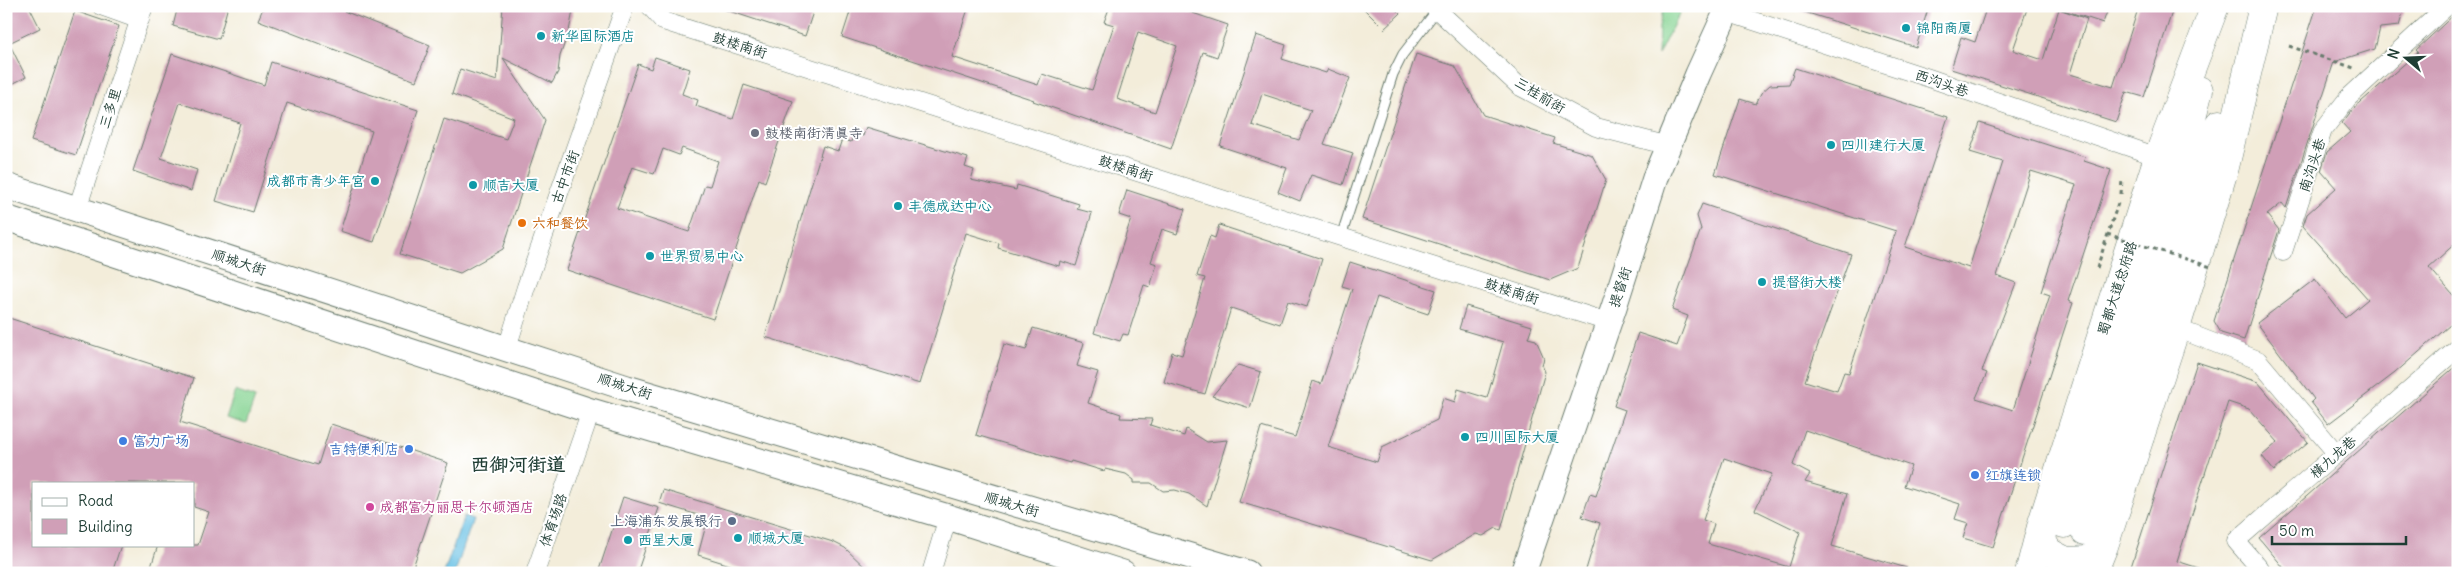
<svg xmlns="http://www.w3.org/2000/svg" width="2464" height="579" font-family="Delius,'LXGW WenKai TC',sans-serif">
<style>
.green{fill:#86d493;stroke:#528864}
.water{fill:#66c0e4;stroke:#427e8c}
.building{fill:#d09fb7;fill-rule:evenodd}
.lines{fill:none;stroke-linecap:round;stroke-linejoin:round}
.primary-tunnel{stroke:#c9cab9;stroke-width:28;stroke-dasharray:28 14;stroke-linecap:butt}
.lane-casing{stroke:#697b6e;stroke-width:11}
.street-casing{stroke:#697b6e;stroke-width:19}
.secondary-casing{stroke:#697b6e;stroke-width:27}
.primary-casing{stroke:#697b6e;stroke-width:29}
.path{stroke:#697b6e;stroke-width:3;stroke-dasharray:4 4;stroke-linecap:butt}
.lane{stroke:#fff;stroke-width:9}
.street{stroke:#fff;stroke-width:18}
.secondary{stroke:#fff;stroke-width:25}
.primary{stroke:#fff;stroke-width:28}
.path-bridge{stroke:#697b6e;stroke-width:3;stroke-dasharray:4 4;stroke-linecap:butt}
.culture-dot{fill:#0f9aa8;stroke:#fff;stroke-width:2}
.worship-dot{fill:#6b7280;stroke:#fff;stroke-width:2}
.food-dot{fill:#e8710a;stroke:#fff;stroke-width:2}
.shop-dot{fill:#3f7fe0;stroke:#fff;stroke-width:2}
.hotel-dot{fill:#d1479c;stroke:#fff;stroke-width:2}
.service-dot{fill:#5c6f8a;stroke:#fff;stroke-width:2}
.labels{text-anchor:middle;stroke-width:4;stroke-linejoin:round;paint-order:stroke}
.culture-label{font-size:14px;fill:#0d838f;stroke:#fff;text-anchor:start}
.street-label{font-size:14px;fill:#1f3d34;stroke:#fff}
.worship-label{font-size:14px;fill:#5b616d;stroke:#fff;text-anchor:start}
.food-label{font-size:14px;fill:#c56008;stroke:#fff;text-anchor:start}
.shop-label{font-size:14px;fill:#366cbe;stroke:#fff;text-anchor:start}
.hotel-label{font-size:14px;fill:#b23c85;stroke:#fff;text-anchor:start}
.service-label{font-size:14px;fill:#4e5e75;stroke:#fff;text-anchor:end}
.district-label{font-size:19px;font-weight:bold;fill:#1f3d34;stroke:#fff}
</style>
<rect width="100%" height="100%" fill="#fff"/>
<filter id="ink" filterUnits="userSpaceOnUse"><feTurbulence type="fractalNoise" baseFrequency=".02" numOctaves="2"/><feDisplacementMap in="SourceGraphic" scale="10" xChannelSelector="R" yChannelSelector="G"/><feConvolveMatrix kernelMatrix="1 2 1 2 8 2 1 2 1" color-interpolation-filters="sRGB"/></filter>
<filter id="wash" filterUnits="userSpaceOnUse"><feTurbulence type="fractalNoise" baseFrequency=".0096" numOctaves="4" result="noise"/><feDisplacementMap in="SourceGraphic" scale="20" xChannelSelector="R" yChannelSelector="G"/><feGaussianBlur stdDeviation="1.12" result="paint"/><feColorMatrix in="noise" values="0 0 0 0 0 0 0 0 0 0 0 0 0 0 0 0 0 1.4 0 .05"/><feComposite in="paint" operator="in"/></filter>
<g filter="url(#wash)">
<rect width="100%" height="100%" fill="#f3edda"/>
<path class="green" d="M1664,6H1683L1658,55L1659,27Z
M235,391L255,398L246,424L226,418Z"/>
<path class="water" d="M464,516L473,519L455,573H444Z"/>
<g id="blocks">
<path class="building" d="M6,6H29L40,28L9,43L26,77L6,87Z
M178,6H228L219,39L173,26Z
M264,6H331L430,45L416,81L258,20Z
M503,6H574L569,31L560,56L558,72L552,83L503,58L545,120L503,249L460,273L400,254L444,119L506,139L514,118L452,94L460,69L497,81Z
M723,6H815L805,36L723,9Z
M852,6H969L952,57L1038,85L1042,74L1092,90L1114,25L1104,22L1110,6H1172L1228,25L1217,57L1203,52L1171,149L1033,101L1034,100L842,37ZM1138,32L1177,46L1155,112L1117,99Z
M1361,6H1392L1400,14L1384,29Z
M1795,6H1929L1916,47L1795,9Z
M1987,6H2028L2013,50L2043,60L2059,9L2087,19L2070,74L2113,87L2139,6H2174L2144,97L2126,92L2116,122L1951,69L1961,37L1975,42Z
M2061,6H2109L2103,23L2060,9Z
M2317,6H2405L2399,26L2380,28L2375,49L2334,62L2286,208L2282,203L2267,215L2279,230L2244,340L2221,333L2214,321Z
M75,11L119,26L76,155L31,141Z
M2458,11V241L2429,267L2458,301V318L2395,373L2328,424L2311,402L2314,399L2257,323L2315,279L2345,318L2368,299L2303,226L2307,214L2336,188L2321,171L2327,152L2350,132L2342,123L2353,109L2418,52L2416,50Z
M1256,35L1286,45L1282,59L1326,73L1328,69L1350,78L1324,144L1353,153L1343,185L1311,175L1300,201L1278,192L1287,168L1220,146ZM1262,94L1311,110L1299,140L1252,125Z
M172,54L264,85L271,62L418,110L374,242L340,231L372,131L287,103L253,212L216,201L240,123L180,103L161,158L197,170L191,191L133,171Z
M1416,54L1455,66L1483,115L1555,138L1553,143L1592,155L1606,180L1578,268L1550,280L1362,219Z
M655,57L690,69L682,94L698,100L696,106L733,119L744,85L793,101L765,182L759,179L713,319L567,270L638,64L651,69ZM682,148L718,161L710,186L705,185L689,232L617,208L632,167L654,174L663,149L679,155Z
M1795,68L1948,117L1905,247L1969,268L2003,162L1970,152L1980,123L2085,157L2084,161L2111,170L2068,301L2073,303L1993,547L1963,538L1968,523L1955,519L1960,504L1904,486L1911,466L1805,430L1793,465L1810,474L1805,482L1847,494L1832,546L1910,569L1909,573H1585L1600,523L1582,517L1590,494L1596,496L1625,410L1614,406L1638,333L1677,346L1688,316L1672,310L1701,229L1697,216L1702,204L1851,254L1805,381L1837,391L1844,372L1849,373L1896,231L1715,174L1740,99L1756,104L1761,93L1770,85L1789,84ZM2031,171L2076,185L2041,292L2050,295L2013,410L1976,398L1987,373L1982,371L2016,283L1997,276ZM1724,458L1772,474L1755,510L1800,532L1789,567L1708,544L1714,524L1703,520Z
M866,127L968,158L965,167L974,170L971,180L1016,190L1017,185L1079,204L1077,209L1092,213L1076,266L1060,261L1059,266L998,248L999,243L966,233L920,384L765,337L823,146L838,151L842,139L851,142L854,133L863,136Z
M1127,190L1185,209L1177,234L1162,229L1151,262L1157,264L1150,287L1144,285L1128,335L1123,334L1120,341L1094,333L1131,219L1119,215Z
M1219,225L1322,259L1307,307L1288,301L1280,324L1231,308L1205,394L1164,382L1172,352L1182,355L1205,278L1197,276L1210,236L1215,238Z
M1350,262L1436,290L1428,314L1377,297L1328,447L1377,462L1382,447L1437,420L1443,398L1455,402L1458,389L1487,398L1503,342L1459,329L1466,306L1532,326L1528,338L1536,340L1544,358L1542,365L1545,372L1501,530L1496,528L1483,536L1476,534L1432,560L1239,502L1261,427L1295,437L1313,381L1321,384L1352,289L1342,286Z
M6,317L194,378L180,422L318,465L331,424L448,463L411,573H149L158,545H198L209,512L194,507V483H34V545H121L112,573H6Z
M1033,328L1084,343L1077,366L1098,372L1088,403L1121,414L1120,418L1152,419L1150,425L1184,436L1186,429L1207,442L1227,440L1207,506L1189,494L1175,490L1163,491L1151,483H1134V480L1126,474L1105,469L1104,471L1071,461L1070,463L976,435L1004,344L1026,350Z
M2197,362L2258,382L2308,442L2274,471L2262,456L2278,442L2249,409L2228,402L2177,561L2205,570V573H2129Z
M2458,364V573H2288L2259,538Z
M1238,365L1261,372L1250,408L1212,396Z
M663,490L833,542L845,548L871,573H756L698,555L706,525L699,523L701,516L659,503Z
M623,497L659,508L637,573H598Z"/>
</g>
</g>
<g filter="url(#ink)">
<use href="#blocks" fill-opacity="0" stroke="#697b6e" stroke-width="1"/>
<g class="lines">
<path class="primary-tunnel" d="M2049,573L2064,524"/>
<g class="lane-casing">
<path id="lane" d="M1341,237L1393,74L1403,54L1437,10"/>
</g>
<g class="street-casing">
<path id="street" d="M101,6L140,20
M650,6L663,21L1608,322
M1433,6L1519,86L1596,127L1669,146
M1726,12L1929,78L2158,157
M77,209L144,6
M2283,252L2323,130L2348,98L2447,6
M2176,328L2258,360L2337,454
M507,348L526,287L625,6
M2260,569L2236,541L2458,348
M535,573L591,411
M931,573L948,517"/>
</g>
<g class="secondary-casing">
<path id="secondary" d="M6,186L627,388L1247,573
M6,218L591,411L948,517L1123,573
M1523,573L1614,307L1656,175L1698,74L1729,6"/>
</g>
<g class="primary-casing">
<path id="primary" d="M2042,523L2043,543L2049,552L2066,561L2089,560L2104,546
M2064,524L2183,152L2199,90
M2085,531L2219,124
M2029,573L2042,523L2158,157L2215,6
M2093,573L2104,546L2176,328L2225,167L2263,6"/>
</g>
<path class="path" d="M2289,46L2354,68
M2121,194L2122,179
M2097,268L2119,200"/>
<use href="#lane" class="lane"/>
<use href="#street" class="street"/>
<use href="#secondary" class="secondary"/>
<use href="#primary" class="primary"/>
<path class="path-bridge" d="M2107,234L2211,267"/>
</g>
</g>
<g class="culture-dot">
<circle cx="1906" cy="28" r="5"/>
<circle cx="541" cy="36" r="5"/>
<circle cx="1831" cy="145" r="5"/>
<circle cx="375" cy="181" r="5"/>
<circle cx="473" cy="185" r="5"/>
<circle cx="898" cy="206" r="5"/>
<circle cx="650" cy="256" r="5"/>
<circle cx="1762" cy="282" r="5"/>
<circle cx="1465" cy="437" r="5"/>
<circle cx="738" cy="538" r="5"/>
<circle cx="628" cy="540" r="5"/>
</g>
<circle class="worship-dot" cx="755" cy="133" r="5"/>
<circle class="food-dot" cx="522" cy="223" r="5"/>
<g class="shop-dot">
<circle cx="123" cy="441" r="5"/>
<circle cx="409" cy="449" r="5"/>
<circle cx="1975" cy="475" r="5"/>
</g>
<circle class="hotel-dot" cx="370" cy="507" r="5"/>
<circle class="service-dot" cx="732" cy="521" r="5"/>
<g class="labels">
<g class="culture-label">
<text x="1916" y="33">锦阳商厦</text>
<text x="551" y="41">新华国际酒店</text>
<text x="1841" y="150">四川建行大厦</text>
<text x="365" y="186" text-anchor="end">成都市青少年宫</text>
<text x="483" y="190">顺吉大厦</text>
<text x="908" y="211">丰德成达中心</text>
<text x="660" y="261">世界贸易中心</text>
<text x="1772" y="287">提督街大楼</text>
<text x="1475" y="442">四川国际大厦</text>
<text x="748" y="543">顺城大厦</text>
<text x="638" y="545">西星大厦</text>
</g>
<g class="street-label">
<text transform="translate(740 45) rotate(18)" y="5">鼓楼南街</text>
<text transform="translate(1942 83) rotate(19)" y="5">西沟头巷</text>
<text transform="translate(1540 95) rotate(31)" y="5">三桂前街</text>
<text transform="translate(110 108) rotate(-72)" y="5">三多里</text>
<text transform="translate(2312 165) rotate(-72)" y="5">南沟头巷</text>
<text transform="translate(1126 168) rotate(18)" y="5">鼓楼南街</text>
<text transform="translate(565 177) rotate(-70)" y="5">古中市街</text>
<text transform="translate(239 262) rotate(18)" y="5">顺城大街</text>
<text transform="translate(1620 287) rotate(-72)" y="5">提督街</text>
<text transform="translate(2117 288) rotate(-72)" y="5">蜀都大道总府路</text>
<text transform="translate(1512 291) rotate(18)" y="5">鼓楼南街</text>
<text transform="translate(625 386) rotate(18)" y="5">顺城大街</text>
<text transform="translate(2333 457) rotate(-41)" y="5">横九龙巷</text>
<text transform="translate(1012 504) rotate(16)" y="5">顺城大街</text>
<text transform="translate(553 520) rotate(-71)" y="5">体育场路</text>
</g>
<g class="worship-label">
<text x="765" y="138">鼓楼南街清真寺</text>
</g>
<g class="food-label">
<text x="532" y="228">六和餐饮</text>
</g>
<g class="shop-label">
<text x="133" y="446">富力广场</text>
<text x="399" y="454" text-anchor="end">吉特便利店</text>
<text x="1985" y="480">红旗连锁</text>
</g>
<g class="hotel-label">
<text x="380" y="512">成都富力丽思卡尔顿酒店</text>
</g>
<g class="service-label">
<text x="722" y="526">上海浦东发展银行</text>
</g>
<g class="district-label">
<text x="518" y="471">西御河街道</text>
</g>
</g>
<rect width="2464" height="579" fill="none" stroke="#fff" stroke-width="25"/>
<rect x="32" y="482" width="162" height="65" fill="#ffffff" stroke="#a5b1ae"/>
<rect x="42" y="498" width="25" height="8" fill="#ffffff" stroke="#a5b1ae"/>
<text x="78" y="506" font-size="15" fill="#1f3d34">Road</text>
<rect x="42" y="519" width="25" height="15" fill="#d09fb7" stroke="#a5b1ae"/>
<text x="78" y="532" font-size="15" fill="#1f3d34">Building</text>
<g transform="translate(2406 58) rotate(289)" stroke="#ffffff" stroke-width="4" paint-order="stroke">
<path d="M0-4L9 19L0 12L-9 19Z" fill="#1f3d34"/>
<text y="-8" font-size="14" font-weight="bold" text-anchor="middle" fill="#1f3d34">N</text>
</g>
<path d="M2272 536v8h134v-8" fill="none" stroke="#1f3d34" stroke-width="2.5"/>
<text x="2279" y="536" font-size="15" fill="#1f3d34" stroke="#ffffff" stroke-width="4" paint-order="stroke">50 m</text>
</svg>
